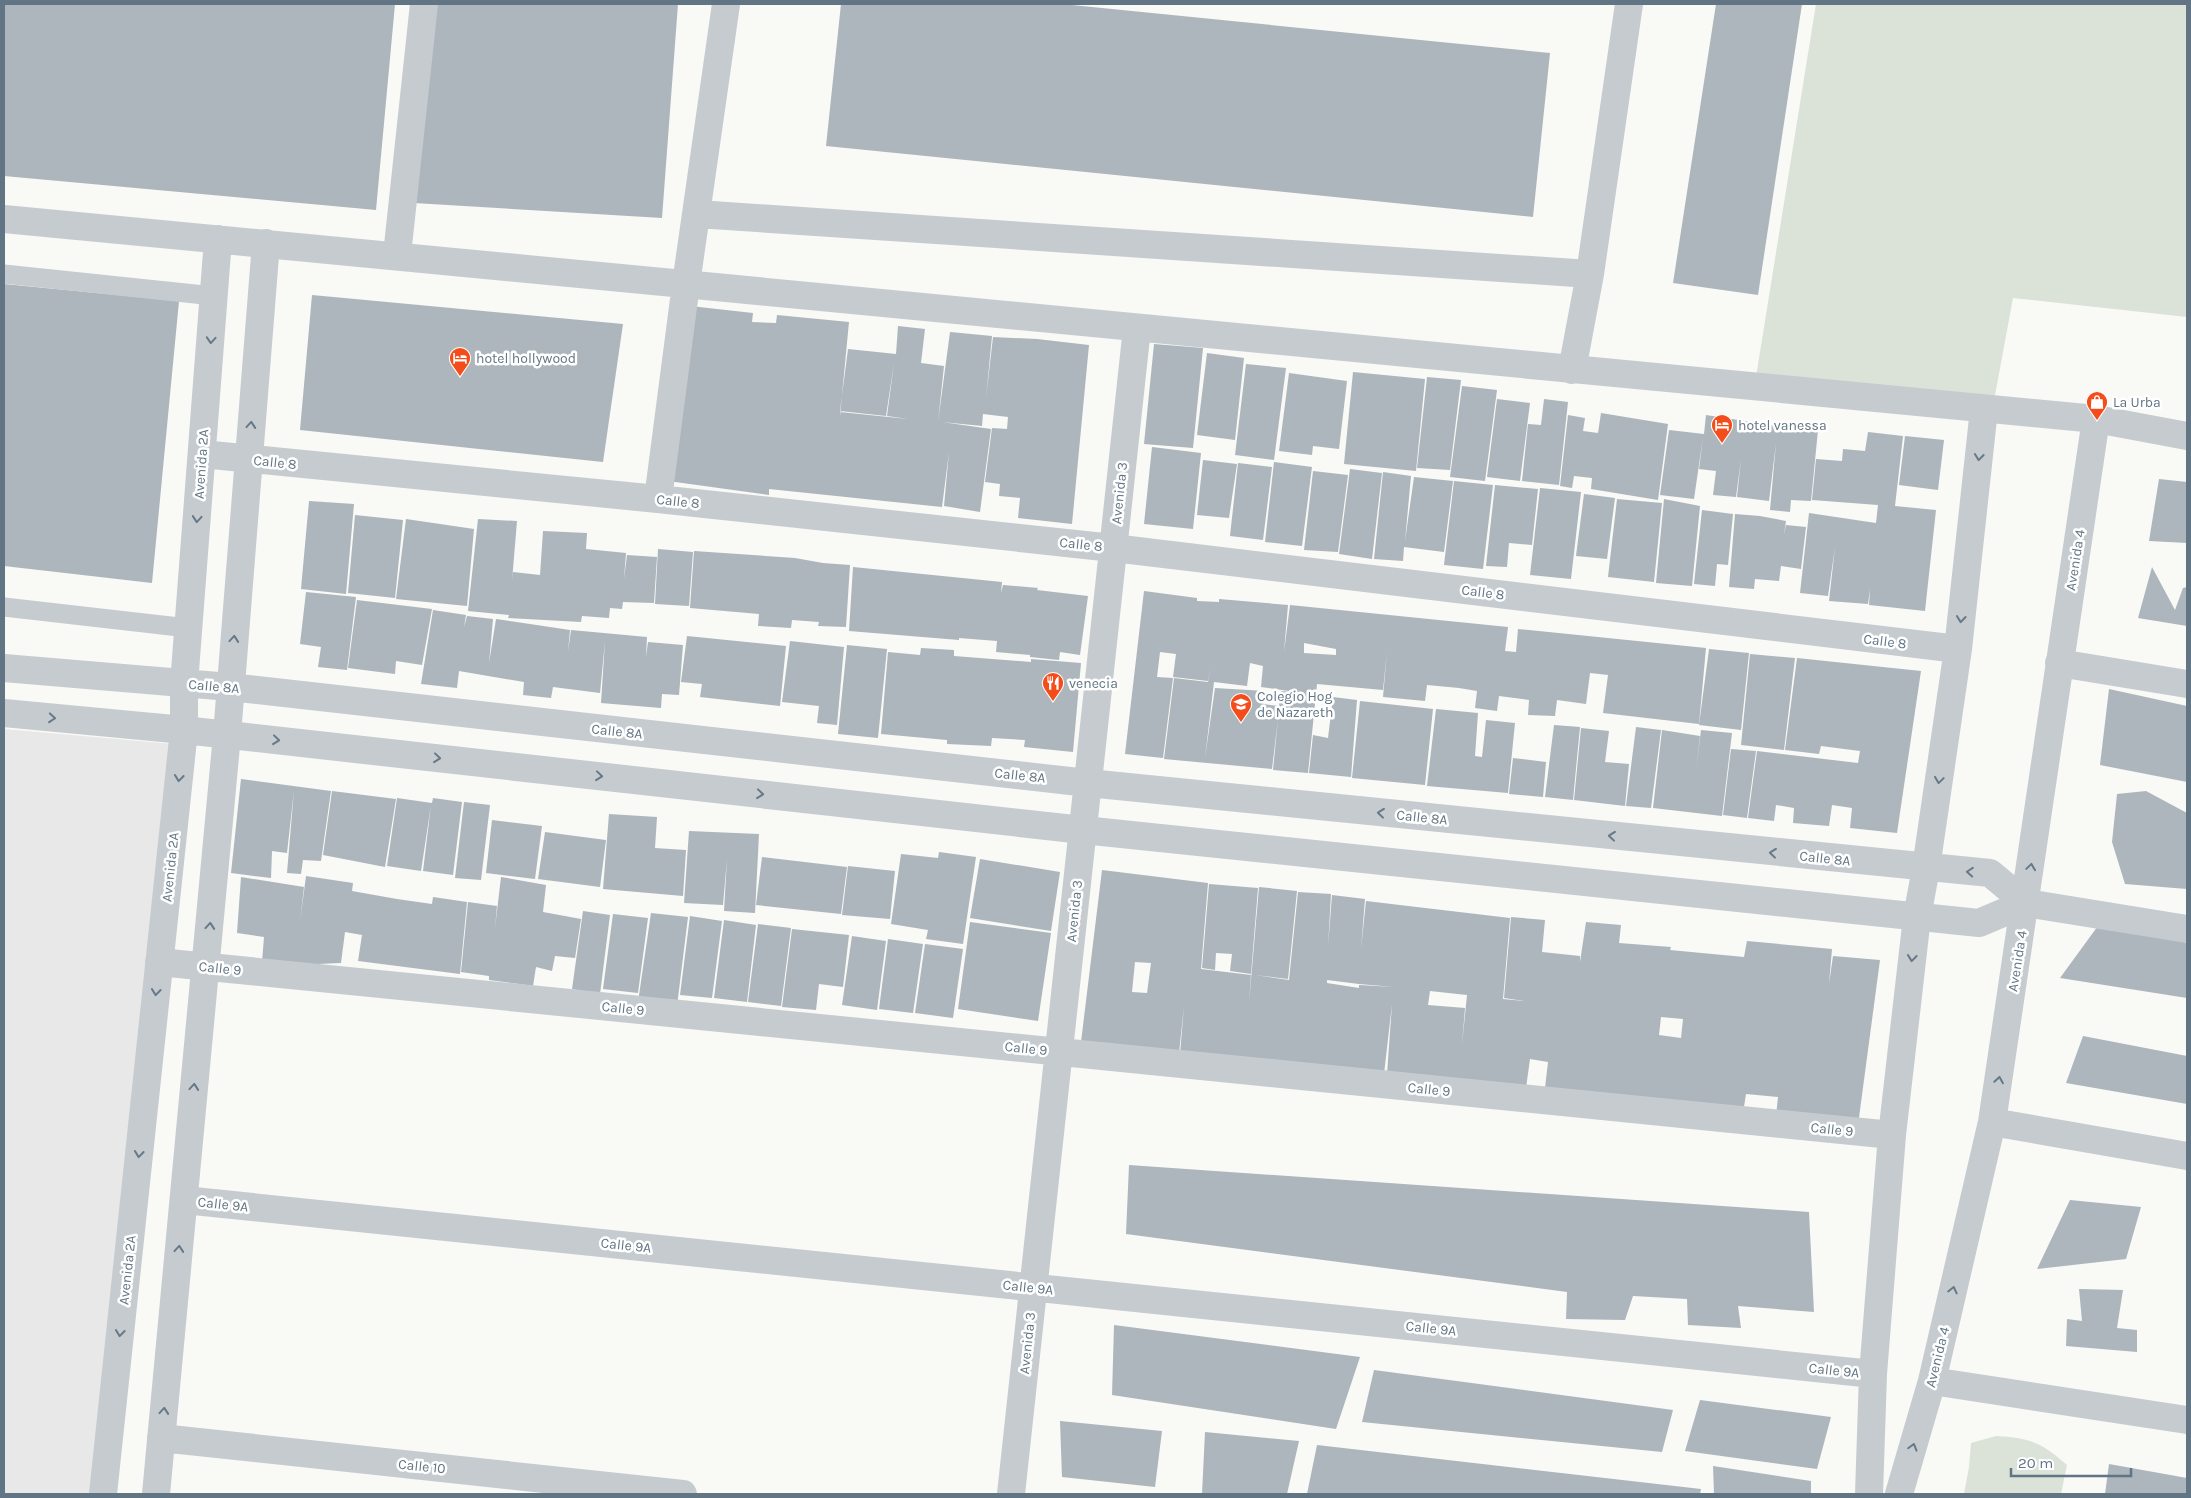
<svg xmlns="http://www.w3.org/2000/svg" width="2191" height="1498" font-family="Karla,sans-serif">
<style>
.built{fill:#e7e8e7}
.grass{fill:#dbe2d7}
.building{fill:#acb6bc;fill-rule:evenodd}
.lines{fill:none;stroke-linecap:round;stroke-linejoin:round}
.lane{stroke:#c6cbcf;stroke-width:19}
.street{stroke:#c6cbcf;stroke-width:28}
.oneway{stroke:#667988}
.labels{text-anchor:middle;stroke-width:5;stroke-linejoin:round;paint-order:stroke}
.poi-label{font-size:14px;fill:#617584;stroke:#fff;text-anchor:start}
.street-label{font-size:14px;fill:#617584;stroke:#fff}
</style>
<rect width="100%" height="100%" fill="#f9f9f6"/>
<path class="built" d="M4,729L173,744L90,1494H4Z"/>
<path class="grass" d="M1816,4H2187V317L2013,298L1993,406L1756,377Z
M1996,1436C2030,1438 2041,1442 2067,1465L2061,1494H1964L1969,1467L1971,1443Z"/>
<path class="building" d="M4,4H395L376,210L4,176Z
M436,4H678L662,218L414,203Z
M841,4H1062L1550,53L1533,217L826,146Z
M1716,4H1802L1758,295L1673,283Z
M4,284L179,301L152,583L4,566Z
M312,295L623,324L603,462L300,430Z
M690,306L753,313L752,322L776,323L777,315L849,322L840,416V412L908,419L887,416L894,363L886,416L840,411L848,349L896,354L898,326L925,329L921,363L944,366L938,422L950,332L992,336L986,398L993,337L1037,339L1089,345L1072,524L1018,518L1020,498L999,496L1000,484L985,482L992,428L1007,429L1008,417L983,414L982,426L942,422L991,429L980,512L944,506L949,452L942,507L769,489V495L668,481Z
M1154,344L1203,348L1193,448L1144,444Z
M1207,353L1244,358L1235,440L1197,435Z
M1246,364L1286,368L1274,460L1235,455Z
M1353,372L1425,379L1416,471L1344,464Z
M1289,373L1347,381L1339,449L1313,446L1312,455L1279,451Z
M1427,377L1461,380L1450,470L1417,468Z
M1462,386L1497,390L1485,481L1450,477Z
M1497,399L1530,403L1520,481L1487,477Z
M1544,399L1568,402L1559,485L1522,481L1528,424L1541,425Z
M1601,413L1668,424L1658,500L1591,489L1592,478L1574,476L1572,488L1560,486L1568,415L1585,418L1583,431L1598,433Z
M1706,415L1777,426L1818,430L1811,501L1791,500L1790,512L1770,510L1776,443L1769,501L1737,497L1741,459L1736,497L1713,495L1716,471L1699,469L1703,437L1694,499L1660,495L1669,430L1704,434Z
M1868,432L1903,436L1895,506L1936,510L1925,611L1869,605L1870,589L1868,604L1829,601L1835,547L1828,596L1800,593L1809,513L1876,523L1878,505L1812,500L1816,459L1842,461L1843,449L1865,451Z
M1905,436L1944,440L1938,490L1899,485Z
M1152,447L1201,453L1193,529L1144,524Z
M1203,460L1237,464L1229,518L1197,515Z
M1274,462L1312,467L1302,546L1265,542Z
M1238,463L1272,467L1263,540L1230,536Z
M1350,469L1382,473L1372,559L1339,554Z
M1313,471L1348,475L1338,552L1304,550Z
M1383,472L1411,476L1405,541L1414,477L1453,481L1444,552L1404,547L1403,561L1374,559Z
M2159,479L2187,482V543L2149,541Z
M1454,481L1493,485L1483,569L1444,565Z
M1495,485L1538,489L1532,545L1509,543L1507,567L1486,566Z
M1540,488L1581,492L1571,579L1530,575Z
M1584,494L1615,498L1607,559L1576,556Z
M1617,499L1662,503L1654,582L1608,577Z
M1664,499L1700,506L1692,586L1656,583Z
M309,501L354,504L346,594L301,589Z
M1702,510L1733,514L1728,565L1717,564L1715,586L1694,584Z
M1735,514L1760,516L1786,521L1784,535L1786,525L1806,527L1801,569L1781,566L1779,581L1755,579L1754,589L1729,587Z
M355,515L403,520L395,598L348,593Z
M406,519L474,529L467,606L396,599Z
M478,519L517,521L512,581L513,572L540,575L543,531L587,533L586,549L626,553L624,579L627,555L657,557L654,603L623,602L622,609L610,608L609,618L582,616L581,622L508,618L509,615L468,611Z
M658,549L693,552L689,606L655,604Z
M694,551L795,558L823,563L850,565L846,627L818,626L819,622L792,620L791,628L758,626L759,614L690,608Z
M853,567L1002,582L1001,593L1003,585L1038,588L1037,590L1088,596L1080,655L1060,652L1059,660L1030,657V655L996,652L997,641L959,638V640L849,631Z
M2152,567L2175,610L2183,588L2187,587V626L2138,618Z
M1144,591L1197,598V601L1219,602V599L1288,605L1284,652L1290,605L1508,627L1505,651L1516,652L1518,629L1706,648L1699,724L1603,713L1608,675L1590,673L1586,704L1557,700L1555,716L1528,715L1529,700L1499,696L1497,711L1475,708L1477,691L1459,688L1427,685L1425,701L1383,697L1387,651L1383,690L1317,684L1308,773L1273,770L1278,719L1272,769L1164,759L1174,678L1208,682L1211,665L1208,681L1173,677L1176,654L1160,652L1157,677L1173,678L1163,758L1125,754ZM1304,643L1336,649V655L1304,653ZM1250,663L1263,666L1261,687L1302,693L1281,691L1279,706L1263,704L1265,691L1215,688L1205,758L1214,682L1247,686Z
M306,592L356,597L347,670L318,667L321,647L300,644Z
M357,600L432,609L422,665L396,661L395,674L348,668Z
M433,610L466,615L464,627L467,616L493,619L489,663L496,619L570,630L568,652L571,630L647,637L646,657L648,642L683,645L679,695L662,694L661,708L601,703L605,641L600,693L553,687L551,698L523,695L524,682L459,671L457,688L421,684Z
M687,636L786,646L780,706L700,697L702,684L681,682Z
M790,641L844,647L837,725L817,723L819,706L782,702Z
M847,645L887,649L878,738L838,734Z
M921,648L954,650V656L1031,662V659L1081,663L1073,752L1024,747L1025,740L992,738L991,746L947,744V740L881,734L888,652L920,655Z
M1709,649L1749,653L1741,730L1699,725Z
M1750,654L1795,658L1784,750L1741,745Z
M1797,658L1921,671L1897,833L1850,828L1852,808L1832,805L1829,826L1793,823L1794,808L1776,805L1774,821L1748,818L1757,751L1858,763L1860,751L1821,746L1819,754L1785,750Z
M2109,689L2187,706V782L2100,765Z
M1333,697L1357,700L1351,777L1309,773L1313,735L1328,738Z
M1360,701L1433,709L1425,785L1352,778Z
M1436,709L1478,713L1475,756L1482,757L1486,720L1515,723L1508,793L1427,786Z
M1554,725L1580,727L1573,800L1545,797Z
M1636,727L1661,730L1651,808L1626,806Z
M1581,728L1609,731L1605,762L1629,764L1625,806L1574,800Z
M1662,730L1700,736L1696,772L1701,730L1732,733L1722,816L1653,808Z
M1731,749L1756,751L1747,818L1723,815Z
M1513,758L1546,762L1543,797L1509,794Z
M241,779L331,791L321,861L303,860L301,874L287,873L294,790L287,853L272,851L271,878L231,873Z
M332,791L396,799L385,867L323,855Z
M2146,791L2187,813V889L2125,884L2112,842L2117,794Z
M397,798L432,803L433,798L462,802L453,875L423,871L431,805L421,871L387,866Z
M464,802L490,805L481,880L455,878Z
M609,814L657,817L655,848L686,850L683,896L603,889Z
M492,820L542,826L535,879L486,873Z
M689,831L759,834L755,913L724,911L727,859L723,905L684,903Z
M545,832L606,840L600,887L538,879Z
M939,852L976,857L963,944L926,939L928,930L891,924L901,854L938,858Z
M762,857L847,867L841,914L756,905Z
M980,859L1060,872L1051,931L970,918Z
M848,866L895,871L890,919L842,915Z
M1102,870L1208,883L1201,969L1251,975L1249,1003L1259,887L1297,891L1288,979L1255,975L1289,980L1298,892L1331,894L1328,947L1332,895L1365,899L1361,949L1366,901L1510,918L1503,999L1524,1001L1504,998L1511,917L1545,920L1542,952L1580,956V962L1586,922L1621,925L1619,943L1671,947L1670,950L1744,957L1747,941L1832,949L1829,984L1833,956L1880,960L1858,1125L1776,1116L1778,1097L1746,1094L1743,1113L1545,1088L1548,1062L1530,1059L1526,1088L1387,1074L1392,1004L1384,1074L1180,1054L1184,1006L1179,1053L1081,1042ZM1135,962L1151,963L1147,993L1132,992ZM1327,980L1359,984L1394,987L1359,985V988L1327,983ZM1430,991L1467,995L1462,1045L1465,1008L1428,1005ZM1661,1017L1683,1019L1681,1038L1659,1035Z
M306,876L353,883L352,891L397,899L432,904L433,897L467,902L460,974L358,961L362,935L345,932L341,963L294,965L262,962L264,937L237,933L241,877L304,887L300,922Z
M501,877L546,885L543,912L581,919L575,958L555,956L552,971L536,967L533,986L489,980V976L461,972L468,902L497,906L495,928Z
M1209,884L1258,888L1251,974L1230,971L1232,954L1216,953L1215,970L1202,968Z
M583,911L610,915L600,994L572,989Z
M651,913L688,917L677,1006L638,1002Z
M613,914L648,918L638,993L603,989Z
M690,916L722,921L712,998L680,995Z
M2103,919L2187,943V998L2060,978Z
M724,920L756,925L747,1002L714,998Z
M970,922L1051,933L1038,1021L958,1009Z
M758,924L791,928L781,1006L748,1002Z
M792,929L849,935L843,987L819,984L816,1010L782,1007Z
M852,936L886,941L877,1010L842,1005Z
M888,939L923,944L913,1013L879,1009Z
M925,944L963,949L953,1018L915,1013Z
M2083,1036L2187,1056V1104L2066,1083Z
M1129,1165L1809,1212L1814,1312L1738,1306L1741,1328L1688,1325L1687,1299L1633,1296L1625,1320L1566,1319L1567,1292L1126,1234Z
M2070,1200L2141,1207L2126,1259L2037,1269Z
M2079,1289L2123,1290L2117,1328L2137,1330V1352L2066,1346L2067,1319L2082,1321Z
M1114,1325L1360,1357L1336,1429L1112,1395Z
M1374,1370L1673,1410L1662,1452L1362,1422Z
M1700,1400L1831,1417L1817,1469L1685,1451Z
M1060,1421L1162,1431L1155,1487L1062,1477Z
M1205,1432L1299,1441L1287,1494H1202Z
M1317,1445L1701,1489L1700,1494H1307Z
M2109,1464L2187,1478V1494H2105Z
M1713,1466L1811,1481V1494H1714Z"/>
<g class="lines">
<path class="lane" d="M4,274L214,296
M4,607L188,628"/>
<path class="street" d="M697,214L1590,274
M4,219L2096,419L2187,436
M397,255L424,4
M1572,370L1590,274L1629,4
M202,454L658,499L1113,548L1958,649
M658,499L686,284L726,4
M2059,663L2187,684
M4,668L230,687L1088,783L1990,873L2026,903L2187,929
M4,713L184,730L1083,830L1979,923L2026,903
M159,962L1892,1135
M1992,1122L2187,1156
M184,1200L1873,1374
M1932,1381L2187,1420
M161,1438L683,1494
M103,1494L184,730V684L218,239
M156,1494L227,735L266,243
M1011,1494L1137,328
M1869,1494L1873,1374L1892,1135L1917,917L1926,868L1958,649L1984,409
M1899,1494L1932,1381L1992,1122L2096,419"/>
</g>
<defs><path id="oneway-chevron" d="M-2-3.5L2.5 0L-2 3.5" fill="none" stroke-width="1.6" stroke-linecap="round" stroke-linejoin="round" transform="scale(1.25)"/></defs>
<g class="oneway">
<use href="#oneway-chevron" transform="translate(211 340) rotate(94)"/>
<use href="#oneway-chevron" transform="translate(251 425) rotate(-85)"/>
<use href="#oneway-chevron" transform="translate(1979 457) rotate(96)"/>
<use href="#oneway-chevron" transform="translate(197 519) rotate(95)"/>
<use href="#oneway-chevron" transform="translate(1961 619) rotate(96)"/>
<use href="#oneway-chevron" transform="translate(234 639) rotate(-85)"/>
<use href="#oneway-chevron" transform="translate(52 718) rotate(5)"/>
<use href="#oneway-chevron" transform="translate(276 740) rotate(6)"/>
<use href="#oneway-chevron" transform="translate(437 758) rotate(6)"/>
<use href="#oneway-chevron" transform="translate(599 776) rotate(6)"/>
<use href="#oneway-chevron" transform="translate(179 778) rotate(96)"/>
<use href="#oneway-chevron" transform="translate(1939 780) rotate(98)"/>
<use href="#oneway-chevron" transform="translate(760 794) rotate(6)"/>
<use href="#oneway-chevron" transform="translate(1381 813) rotate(-174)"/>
<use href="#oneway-chevron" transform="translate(1612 836) rotate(-174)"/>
<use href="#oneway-chevron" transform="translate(1773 853) rotate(-174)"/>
<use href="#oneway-chevron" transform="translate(2031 867) rotate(-82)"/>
<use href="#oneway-chevron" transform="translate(1970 872) rotate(-176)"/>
<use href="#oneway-chevron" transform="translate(210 926) rotate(-85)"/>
<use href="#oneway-chevron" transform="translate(1912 958) rotate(96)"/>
<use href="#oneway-chevron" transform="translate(156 992) rotate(96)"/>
<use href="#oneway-chevron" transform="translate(1999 1080) rotate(-81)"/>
<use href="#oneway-chevron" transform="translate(194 1087) rotate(-85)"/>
<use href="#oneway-chevron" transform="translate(139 1154) rotate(96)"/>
<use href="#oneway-chevron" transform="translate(179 1249) rotate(-85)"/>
<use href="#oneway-chevron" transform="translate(1953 1290) rotate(-77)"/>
<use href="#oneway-chevron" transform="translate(120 1333) rotate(96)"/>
<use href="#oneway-chevron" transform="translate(164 1411) rotate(-85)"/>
<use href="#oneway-chevron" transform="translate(1913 1447) rotate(-74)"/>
</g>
<defs>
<g id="hotel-pin" transform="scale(1.125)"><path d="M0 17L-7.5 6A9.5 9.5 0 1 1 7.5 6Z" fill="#f44d1b" stroke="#fff"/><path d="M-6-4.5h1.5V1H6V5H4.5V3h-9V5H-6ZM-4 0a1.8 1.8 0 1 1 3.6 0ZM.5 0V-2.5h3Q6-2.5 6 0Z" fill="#fff"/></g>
<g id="shop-pin" transform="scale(1.125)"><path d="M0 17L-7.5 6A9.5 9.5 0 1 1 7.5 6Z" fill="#f44d1b" stroke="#fff"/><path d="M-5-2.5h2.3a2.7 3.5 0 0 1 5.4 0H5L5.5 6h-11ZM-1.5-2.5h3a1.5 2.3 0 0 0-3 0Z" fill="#fff"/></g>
<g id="restaurant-pin" transform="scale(1.125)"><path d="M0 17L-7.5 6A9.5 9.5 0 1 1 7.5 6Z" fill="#f44d1b" stroke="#fff"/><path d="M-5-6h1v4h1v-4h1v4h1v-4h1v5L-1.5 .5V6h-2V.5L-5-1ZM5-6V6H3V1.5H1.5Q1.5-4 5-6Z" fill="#fff"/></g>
<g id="school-pin" transform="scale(1.125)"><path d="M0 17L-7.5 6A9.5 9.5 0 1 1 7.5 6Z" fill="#f44d1b" stroke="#fff"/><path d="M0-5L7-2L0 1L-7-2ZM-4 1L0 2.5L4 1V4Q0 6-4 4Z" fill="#fff"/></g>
</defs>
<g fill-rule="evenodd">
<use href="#hotel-pin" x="460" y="358"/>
<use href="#shop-pin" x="2097" y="402"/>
<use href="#hotel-pin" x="1722" y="425"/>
<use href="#restaurant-pin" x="1053" y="683"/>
<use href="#school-pin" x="1241" y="704"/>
</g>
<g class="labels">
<g class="poi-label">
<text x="476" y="363">hotel hollywood</text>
<text x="2113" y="407">La Urba</text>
<text x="1738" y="430">hotel vanessa</text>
<text x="1069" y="688">venecia</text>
<text x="1257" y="701">Colegio Hog<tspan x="1257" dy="16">de Nazareth</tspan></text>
</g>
<g class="street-label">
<text transform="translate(275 462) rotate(6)" y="5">Calle 8</text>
<text transform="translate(201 464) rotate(-86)" y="5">Avenida 2A</text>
<text transform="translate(1119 493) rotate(-84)" y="5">Avenida 3</text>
<text transform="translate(678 501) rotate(6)" y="5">Calle 8</text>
<text transform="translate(1081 544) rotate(6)" y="5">Calle 8</text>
<text transform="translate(2075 560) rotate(-81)" y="5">Avenida 4</text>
<text transform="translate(1483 592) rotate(7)" y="5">Calle 8</text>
<text transform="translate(1885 641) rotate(7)" y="5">Calle 8</text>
<text transform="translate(214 686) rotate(5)" y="5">Calle 8A</text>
<text transform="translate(617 731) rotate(6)" y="5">Calle 8A</text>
<text transform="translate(1020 775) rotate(6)" y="5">Calle 8A</text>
<text transform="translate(1422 817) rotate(6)" y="5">Calle 8A</text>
<text transform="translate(1825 858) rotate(6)" y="5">Calle 8A</text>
<text transform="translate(170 867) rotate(-84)" y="5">Avenida 2A</text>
<text transform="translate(1074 911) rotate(-84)" y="5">Avenida 3</text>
<text transform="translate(2017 961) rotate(-81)" y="5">Avenida 4</text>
<text transform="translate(220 968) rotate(6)" y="5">Calle 9</text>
<text transform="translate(623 1008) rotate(6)" y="5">Calle 9</text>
<text transform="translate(1026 1048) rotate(6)" y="5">Calle 9</text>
<text transform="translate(1429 1089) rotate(6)" y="5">Calle 9</text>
<text transform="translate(1832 1129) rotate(6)" y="5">Calle 9</text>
<text transform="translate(223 1204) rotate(6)" y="5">Calle 9A</text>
<text transform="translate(626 1245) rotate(6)" y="5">Calle 9A</text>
<text transform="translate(127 1270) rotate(-84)" y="5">Avenida 2A</text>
<text transform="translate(1028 1287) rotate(6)" y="5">Calle 9A</text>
<text transform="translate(1431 1328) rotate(6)" y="5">Calle 9A</text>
<text transform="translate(1027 1343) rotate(-84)" y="5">Avenida 3</text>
<text transform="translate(1937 1357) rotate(-76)" y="5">Avenida 4</text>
<text transform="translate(1834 1370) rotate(6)" y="5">Calle 9A</text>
<text transform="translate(422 1466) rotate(6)" y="5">Calle 10</text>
</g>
</g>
<rect width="2191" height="1498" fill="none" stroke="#617584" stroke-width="10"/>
<path d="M2011 1468v8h120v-8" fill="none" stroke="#617584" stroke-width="2.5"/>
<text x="2018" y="1468" font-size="15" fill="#617584" stroke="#ffffff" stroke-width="4" paint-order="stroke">20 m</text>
</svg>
